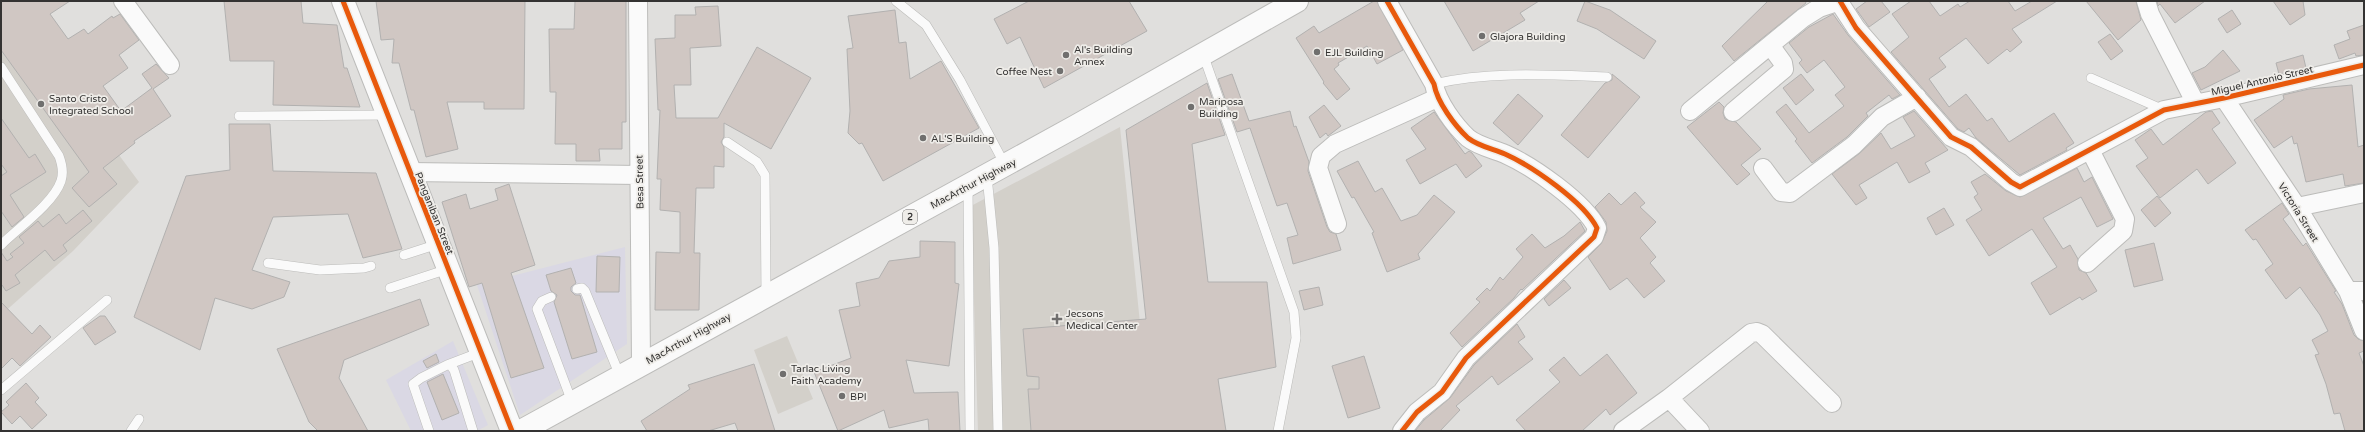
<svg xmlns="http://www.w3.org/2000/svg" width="2365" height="432" font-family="'Varela Round',sans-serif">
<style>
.commercial{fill:#dad8e4}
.built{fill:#d3d0ca}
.building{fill:#d0c7c3;stroke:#b2b1b0}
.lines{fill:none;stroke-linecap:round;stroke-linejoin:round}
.service-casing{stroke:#bcbcba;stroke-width:10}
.minor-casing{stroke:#bcbcba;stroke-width:20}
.tertiary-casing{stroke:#bcbcba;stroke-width:24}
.trunk-casing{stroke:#bcbcba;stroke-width:24}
.service{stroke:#fafafa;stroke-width:9}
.minor{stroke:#fafafa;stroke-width:18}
.tertiary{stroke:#fafafa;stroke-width:22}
.trunk{stroke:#fafafa;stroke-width:22}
.cycleway-casing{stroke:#efede9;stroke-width:8}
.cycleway{stroke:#e8590c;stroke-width:5}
.poi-dot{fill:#706f6e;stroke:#efede9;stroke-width:1.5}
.labels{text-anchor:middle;stroke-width:3.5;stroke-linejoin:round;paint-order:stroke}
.shield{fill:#efede9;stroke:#6c6b69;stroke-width:1}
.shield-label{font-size:9px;font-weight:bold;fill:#343332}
.poi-label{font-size:10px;fill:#343332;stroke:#efede9;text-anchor:start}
.street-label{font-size:10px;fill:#343332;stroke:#efede9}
</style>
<rect width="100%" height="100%" fill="#e0dfdd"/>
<path class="commercial" d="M625,247L627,344L520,415L477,285Z
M453,341L488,425L477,431H411L386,380Z"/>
<path class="built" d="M1,1H5L139,182L73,251L1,315Z
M1120,127L1151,431H978L971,206Z
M787,336L813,399L778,414L754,350Z"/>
<path class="building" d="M1,1H70L50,14L68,39L84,29L88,34L112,16L113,18L120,14L139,40L119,55L128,68L103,86L121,111L152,88L142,74L156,64L169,78L153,89L171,116L134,141L135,143L103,168L117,184L89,207L72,188L89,172L1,50Z
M224,1H301L303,23L337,25L344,68H347L360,107L273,105L274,61H230Z
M376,1H525L524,109H484V102H447L458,149L426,157L414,110H411L399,63H392L394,39L381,40Z
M575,1H626V122H622V149H599L600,161H576V144H555L556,92H550L549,29H574Z
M1029,1H1129L1147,31L1044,88L1020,37L1007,44L994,19Z
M1374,1H1377L1403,50L1377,64L1367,46L1338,63L1339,65L1334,69L1350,89L1337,100L1323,83L1324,82L1296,38L1314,26L1319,33Z
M1444,1H1539L1520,13L1525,20L1473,51Z
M1585,1L1610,10L1656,41L1644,59L1597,29L1577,21Z
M1768,1H1805L1806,3L1734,61L1722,46Z
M1867,1H1881L1890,12L1869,27L1856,9Z
M1911,1H1929L1940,16L1958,4L1960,7L1970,1H2008L2015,11L2032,1H2057L2012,29L2022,42L2010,52L2007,49L1988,64L1966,38L1939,58L1946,67L1929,79L1949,107L1966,94L1987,121L1992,118L2009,142L2054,113L2074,143L2066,148L2067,150L2020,175L1976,138L1969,128L1964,132L1958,129L1891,52L1909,37L1892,14Z
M2086,1H2136L2141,20L2118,40Z
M2157,1H2205L2175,23L2160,4L2158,6Z
M2273,1H2303L2305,15L2290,25Z
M718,6L721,46L690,48L691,85H674L676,118H718L757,47L811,78L771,149L724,123V137L721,142L724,147V167L714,166V188H696L694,253H700L699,310H655L656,252L680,253V212L660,210L661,179H657L660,110H658L655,39L675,38V15H696L695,7Z
M895,10L899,43L906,42L910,79L941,61L979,128L883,181L862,143L859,144L848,133L850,111L847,49L853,48L848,16Z
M2232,10L2241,24L2227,33L2218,19Z
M1833,14L1848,35L1900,95L1892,99L1889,95L1866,113L1868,116L1847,137L1812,163L1795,141L1797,139L1776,112L1786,104L1809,133L1844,106L1835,95L1845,87L1824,60L1807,73L1799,63L1802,60L1789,43L1809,27Z
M2364,25V55L2356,56L2355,53L2339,59L2334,45L2350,39L2347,31Z
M2110,34L2123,51L2111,60L2098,42Z
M2223,50L2240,71L2201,90L2192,73L2205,67Z
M2303,55L2306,68L2279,74L2276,63Z
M1232,74L1249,121L1290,111L1294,127L1296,126L1309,162L1308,171L1327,227L1330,232L1336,234L1341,250L1293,264L1287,238L1298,235L1287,203L1277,206L1250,128L1237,132L1218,79Z
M1612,74L1640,97L1588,158L1561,135L1605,83L1612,80Z
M1801,74L1814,90L1796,105L1783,88Z
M1207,83L1225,135L1192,144L1208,282H1267L1276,367L1218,379L1226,431H1031L1028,389H1039V377L1027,376L1023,329L1146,319L1126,130Z
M2352,85L2358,147L2364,145V183L2345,186L2343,174L2306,182L2297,143L2294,144L2292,136L2274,148L2254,120L2284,99L2283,95L2309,89Z
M1518,94L1543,116L1518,145L1493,123Z
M1719,102L1724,107L1723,113L1725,119L1736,122L1761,149L1741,165L1750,174L1737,185L1687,127Z
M1324,105L1341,126L1328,136L1326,133L1320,138L1309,117Z
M1914,111L1948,150L1925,163L1930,172L1909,183L1897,162L1859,185L1867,198L1856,205L1832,174L1860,153L1881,133L1891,149L1915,136L1903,117Z
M2212,111L2220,123L2212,129L2236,163L2208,184L2197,169L2160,198L2136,166L2148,158L2135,140L2151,129L2163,145L2206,112Z
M1434,112L1465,154L1469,151L1472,153L1482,166L1466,178L1456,164L1420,184L1406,160L1426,149L1411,128Z
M1,118L29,158L35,154L46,172L10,195L24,217L12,227L1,211V176L7,172L1,164Z
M229,124H270L273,171L376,173L402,249L363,258L348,214L273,217L252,270L290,282L284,297L252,309L215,298L200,350L134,317L186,176L230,170Z
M1358,161L1375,192L1382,188L1401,221L1417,215L1434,195L1455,212L1418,254L1420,259L1387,272L1372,233L1374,232L1354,197L1352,198L1337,171Z
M2077,168L2084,182L2092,177L2113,219L2097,227L2081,197L2043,218L2063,249L2070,245L2078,259L2079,270L2086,273L2097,291L2082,300L2080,297L2050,315L2031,283L2057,267L2032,229L1989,256L1966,220L1982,210L1974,197L1978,194L1971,182L1985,174L2006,191L2020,197Z
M509,184L535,265L511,273L544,368L511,378L482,283L469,287L442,202L466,194L470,209L498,200L495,189Z
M1635,192L1645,203L1640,207L1656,222L1640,238L1656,257L1650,263L1665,281L1644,298L1627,278L1610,290L1588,257L1601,244L1607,231L1606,222L1595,207L1609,193L1621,205Z
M2157,196L2171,213L2155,227L2141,210Z
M2282,203L2289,214L2283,219L2303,246L2306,243L2336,291L2334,292L2342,304L2354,335L2358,339L2364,341V351L2359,353L2364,366V431H2345L2340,413L2334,414L2326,384L2315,355L2319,354L2312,340L2328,331L2320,315L2300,287L2286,299L2265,270L2273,264L2256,239L2253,240L2245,230Z
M1944,208L1954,225L1936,235L1927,218Z
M83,210L92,221L63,245L67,251L54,261L45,250L15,275L20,283L6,291L2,285L1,286V252L7,261L13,257L10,254L24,243L19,237L38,221L43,227L59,214L66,224Z
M1580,222L1585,231L1522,290L1521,289L1514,298L1462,347L1450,333L1480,302L1476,299L1487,288L1490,291L1500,277L1503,280L1523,257L1516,249L1532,234L1545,248L1564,236Z
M920,241L955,242V283L959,284L949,366L906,360L914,393L958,392L960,431H929L928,419L889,428L884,410L838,431L814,372L851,358L839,310L860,306L856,283L879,278L889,261L920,257Z
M2154,243L2163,280L2134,287L2125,250Z
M597,256L620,257L619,292H596Z
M571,268L576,283L571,287V291L575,295H580L597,352L572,359L554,302L557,295L551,291L546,275Z
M1564,280L1571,288L1549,306L1544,299Z
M1319,287L1323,305L1304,310L1299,291Z
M420,299L429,325L344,360L339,378L368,431H318L309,422L277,349Z
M1,302L32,334L40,325L51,337L20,366L12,358L1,369Z
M100,316H105L116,332L95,345L83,328Z
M1517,324L1525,337L1518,342L1533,359L1498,385L1492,376L1456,406L1460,410L1440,431H1415L1424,420L1450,398L1474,365Z
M436,354L439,362L427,368L423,361Z
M1607,354L1637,393L1610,415L1606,409L1582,431H1526L1516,420L1560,382L1549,370L1564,357L1580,376Z
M1364,356L1380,408L1348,418L1332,366Z
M754,364L775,431H738L735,423L708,431H647L641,421L690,389L688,385Z
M443,374L459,413L442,420L427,382Z
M26,383L39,398L35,402L47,415L32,429L20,416L12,424L1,412L9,405L6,402Z"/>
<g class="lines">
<g class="service-casing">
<path id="service" d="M896,1L926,25L960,80L1005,165
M1203,54L1294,312L1296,338L1278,431
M1,67L59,156C62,164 64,172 61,181C53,204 18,228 1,245
M2091,78L2164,110
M1434,84C1489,71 1550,75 1607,77
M239,116L387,115
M727,142L757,162L765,175L766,295
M987,176L994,248L998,431
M968,186L970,431
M404,255L438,244
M268,263L320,270L364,268L371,266
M390,288L448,269
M577,289L582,288L585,291L620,376
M551,297L542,301L537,309L572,402
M447,365L481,352
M1,390L107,300
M131,431L139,419
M429,431L413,384L421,378L447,365L451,366L454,370L473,431"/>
</g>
<g class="minor-casing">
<path id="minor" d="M123,1L170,65
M638,1L641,363
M1387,1L1434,84C1437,102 1455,126 1468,138C1478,146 1493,149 1505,154C1532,166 1584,202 1597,228L1594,237L1466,358L1442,392L1417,412L1402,431
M2146,1L2150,14L2196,104
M1839,2L1856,28L1951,137L1971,147L2011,182L2020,187L2164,110L2224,98L2364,65
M2224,98L2297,207L2348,291L2364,331
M1690,111L1803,18L1819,8L1840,1
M1733,112L1784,69L1783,63L1770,45
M1763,168L1781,192L1790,193L1854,145L1882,117L1917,97
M409,172L639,175
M2297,207L2364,193
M1337,224L1318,168L1321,156L1335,144L1437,98
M2087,263L2123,231L2125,219L2090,150
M2348,291H2364
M1669,398L1700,431
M1623,431L1669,398L1751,333L1757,332L1762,334L1832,403"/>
</g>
<g class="tertiary-casing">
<path id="tertiary" d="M343,1L512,431"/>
</g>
<g class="trunk-casing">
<path id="trunk" d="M521,431L1076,126L1297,1"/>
</g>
<use href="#service" class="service"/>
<use href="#minor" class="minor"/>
<use href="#tertiary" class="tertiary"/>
<use href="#trunk" class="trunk"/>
<g class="cycleway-casing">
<path id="cycleway" d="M343,1L512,431
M1387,1L1434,84C1437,102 1455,126 1468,138C1478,146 1493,149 1505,154C1532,166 1584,202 1597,228L1594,237L1466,358L1442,392L1417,412L1402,431
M1840,1L1856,28L1951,137L1971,147L2011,182L2020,187L2164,110L2224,98L2364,65"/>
</g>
<use href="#cycleway" class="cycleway"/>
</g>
<g class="poi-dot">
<circle cx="1482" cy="36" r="4"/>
<circle cx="1317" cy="52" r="4"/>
<circle cx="1066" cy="55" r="4"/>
<circle cx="1060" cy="71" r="4"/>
<circle cx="41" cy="104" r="4"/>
<circle cx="1191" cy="107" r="4"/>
<circle cx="923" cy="138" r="4"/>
<path d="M1055 313h4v4h4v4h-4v4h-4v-4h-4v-4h4z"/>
<circle cx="783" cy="374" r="4"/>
<circle cx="842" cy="396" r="4"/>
</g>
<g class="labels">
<rect class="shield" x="903" y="210" width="14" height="14" rx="3"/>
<g class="shield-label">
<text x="910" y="220">2</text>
</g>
<g class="poi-label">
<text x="1490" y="40">Glajora Building</text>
<text x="1074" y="53">Al's Building<tspan x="1074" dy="12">Annex</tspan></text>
<text x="1325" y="56">EJL Building</text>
<text x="1052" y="75" text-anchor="end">Coffee Nest</text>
<text x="49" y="102">Santo Cristo<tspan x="49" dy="12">Integrated School</tspan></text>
<text x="1199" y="105">Mariposa<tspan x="1199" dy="12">Building</tspan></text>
<text x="931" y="142">AL'S Building</text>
<text x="1066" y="317">Jecsons<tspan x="1066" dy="12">Medical Center</tspan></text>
<text x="791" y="372">Tarlac Living<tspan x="791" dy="12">Faith Academy</tspan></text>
<text x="850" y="400">BPI</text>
</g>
<g class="street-label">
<text transform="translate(2262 80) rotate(-13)" y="4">Miguel Antonio Street</text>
<text transform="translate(639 182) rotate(-91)" y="4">Besa Street</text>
<text transform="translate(973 183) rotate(-28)" y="4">MacArthur Highway</text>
<text transform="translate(2299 212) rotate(58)" y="4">Victoria Street</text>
<text transform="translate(435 213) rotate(68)" y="4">Panganiban Street</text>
<text transform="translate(688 338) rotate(-29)" y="4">MacArthur Highway</text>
</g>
</g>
<rect width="2365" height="432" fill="none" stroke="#343332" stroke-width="4"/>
</svg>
